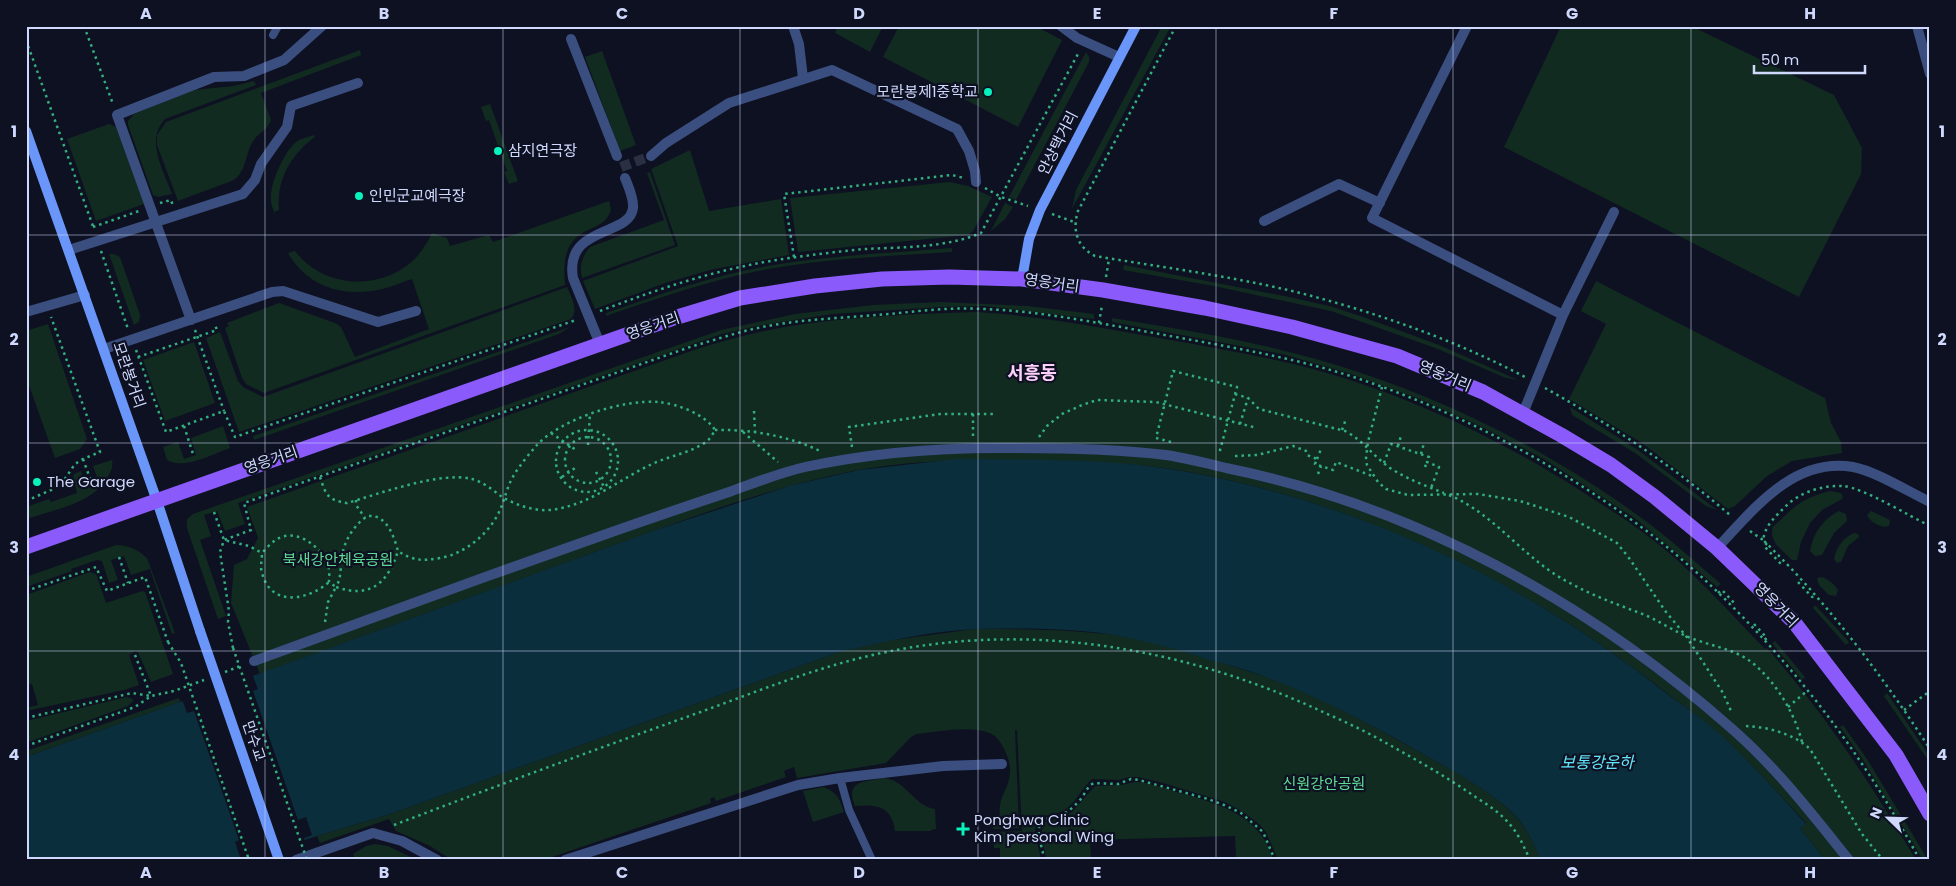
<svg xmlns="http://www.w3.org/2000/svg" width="1956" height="886" font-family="Poppins,'Noto Sans KR',sans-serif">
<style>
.green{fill:#112b21}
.water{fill:#0b2e3d}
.pier{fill:#0e1121}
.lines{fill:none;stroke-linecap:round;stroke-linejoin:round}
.minor-tunnel{stroke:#2b2f42;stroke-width:10;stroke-dasharray:10 5;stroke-linecap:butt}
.path{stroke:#32af7e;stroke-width:2.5;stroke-dasharray:2.5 4;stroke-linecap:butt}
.service{stroke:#3a4e7f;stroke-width:8}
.pedestrian{stroke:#3a4e7f;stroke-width:10}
.minor{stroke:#3a4e7f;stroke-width:10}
.tertiary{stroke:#3a4e7f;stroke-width:10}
.secondary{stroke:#6a96fa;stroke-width:10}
.primary{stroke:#8a5afa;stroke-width:15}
.path-bridge{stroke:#32af7e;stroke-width:2.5;stroke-dasharray:2.5 4;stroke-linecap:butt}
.secondary-bridge{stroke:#6a96fa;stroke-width:10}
.grid{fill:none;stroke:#cfd9fe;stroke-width:1;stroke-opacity:0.55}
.poi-dot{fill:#07f2bc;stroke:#0e1121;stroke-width:2}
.labels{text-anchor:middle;stroke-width:4.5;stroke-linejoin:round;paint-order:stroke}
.poi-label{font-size:15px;fill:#cfd9fe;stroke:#0e1121;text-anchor:start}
.street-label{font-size:15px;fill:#cfd9fe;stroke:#0e1121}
.park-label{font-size:15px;fill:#5edb93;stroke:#0e1121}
.water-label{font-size:16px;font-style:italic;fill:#61e6fa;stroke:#0e1121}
.quarter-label{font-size:18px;font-weight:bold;fill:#fed1fc;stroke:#0e1121}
.neatline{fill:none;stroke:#cfd9fe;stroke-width:2}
.grid-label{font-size:16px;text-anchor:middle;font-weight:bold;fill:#cfd9fe}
</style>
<rect width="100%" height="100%" fill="#0e1121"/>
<path class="green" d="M838,26H883L870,52L835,33Z
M899,26H1035L1062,40L1018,127L883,57Z
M1162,26H1171L1072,209L1076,190Z
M1561,26H1691L1834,95L1862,148L1861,174L1799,297L1504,147Z
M360,50L361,55L261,93L271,120C268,130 258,133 253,141C245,154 247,170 234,180L178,201L157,145V135L166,122Z
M602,51L636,145L620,151L585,57Z
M1086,52L1089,57V62L1016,200L1009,197Z
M254,81L256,85L165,119C145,141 163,169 172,194L159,197L153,195L128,125V121L134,114L194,90L234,86Z
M490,104L518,181L509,184L504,172L507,171L489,120L486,121L481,107Z
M109,124L116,127L144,204L96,221L67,139Z
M314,135L315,137C291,154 276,181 279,210L274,212C273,208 271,204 271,201C269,185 285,148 299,140C303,138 309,137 314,135Z
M690,150L709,211L781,199L789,255L714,269L665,283L595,309L583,281L678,246L651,169Z
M650,172L675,245L582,278C579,265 582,257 590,247L664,220L647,173Z
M950,182L968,186L992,197L973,231L968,235L798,252L790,198Z
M609,201L611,210C607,222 599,225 588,230C564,240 563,263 565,285L264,393L246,384L242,378L225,328L229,326L227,323L279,303L335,323L341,327L355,357L429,329L412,279C402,282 392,287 382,289C345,298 307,287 288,253L295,251C322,287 375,291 409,264C419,256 427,244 432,233L447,238L450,246L489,235L493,242Z
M1005,203L1013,207L1005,219L991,231Z
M952,248V252C892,256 833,258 774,268C716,278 662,297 606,316V313C661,294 716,274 774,265C833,255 892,253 952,248Z
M109,254H114L120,257L140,315L139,322L134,325Z
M1124,265L1294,298L1333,307L1363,317L1439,345L1518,380L1506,378L1438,349L1331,311L1214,286L1123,270Z
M1596,281L1825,398L1831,423L1841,442L1842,453L1792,461L1767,476L1735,506L1728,509L1642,443L1569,399L1606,324L1581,311Z
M567,287C571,297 579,309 571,319L239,432L206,338L220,332L238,381L243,387L263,397Z
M941,302L1027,306L1094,314V319L985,306L941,307L832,314L757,326L722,334L238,503L245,524L225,531L217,511L204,515L211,536L200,540L226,616L218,619L187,528V519L193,514L721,330L795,314L873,305Z
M977,312C1041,316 1103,328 1165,339C1215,348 1264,356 1313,369C1408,395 1498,438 1581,491C1611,510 1641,529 1668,552C1703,582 1733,616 1765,649L1767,648C1824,713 1872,785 1916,860H1825L1800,828L1806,823C1779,794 1753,765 1723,738C1705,721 1683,706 1664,691C1521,580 1361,503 1183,471C1138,463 1092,463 1047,461C982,459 917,459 853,471C762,489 674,524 587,555C478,595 369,634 260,674L231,603L234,565L247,559L258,538L247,507L697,349C730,339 763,330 797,325C857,316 918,314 977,312Z
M1112,318C1180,329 1249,340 1316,359C1430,391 1540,445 1636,514C1666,535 1693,560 1721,584L1717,587L1636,519L1544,459L1478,425L1417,398L1348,373L1282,354L1112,322Z
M48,324L87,439L80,449L55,458L26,377V331Z
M570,327L559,334L254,440L253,436Z
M194,342L215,403L165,421L143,360Z
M1570,407L1638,450L1717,510L1706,506L1635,453L1572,415Z
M223,426L230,448C213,454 185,470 167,460L163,447L178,442L184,459L196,455L191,438Z
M112,460C113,465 112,470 109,474C97,503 53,510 26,519V507L49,499L51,502L77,493L73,477L74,474L81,471L87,487L99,483L93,466Z
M1830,491L1841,493L1843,497L1842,499L1822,510L1810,523L1801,542L1797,560H1792C1782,550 1768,541 1773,527C1794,507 1801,498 1830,491Z
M1839,511L1846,514L1847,521L1834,533L1822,555L1815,556L1810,551C1813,533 1823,519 1839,511Z
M1871,511L1890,520L1889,526C1881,529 1869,521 1867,515Z
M1854,533L1858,534L1859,537L1848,546L1841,562L1837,563L1834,559C1837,546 1842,539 1854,533Z
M116,545C129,545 138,550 147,558L175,633L172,634L150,569L131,575L124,556L111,560L118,580L109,583L102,561L97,560L71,569L72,571L26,587V577Z
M90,572L96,574L106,603L142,591L145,592L173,674L151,682L138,652L135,651L129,655L139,685L124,690L26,711V708L38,705L32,684L26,685V595Z
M1819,577C1826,576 1835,585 1838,590L1836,596L1829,595L1819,585L1817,579Z
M1815,605L1849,642L1846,645L1813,608Z
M975,629C1019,629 1063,629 1107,634C1140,638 1174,648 1206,658C1225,664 1245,670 1264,676C1320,696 1372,725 1423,754C1456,772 1494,792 1519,820C1529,832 1535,846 1541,860H1278L1266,832L1259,824L1243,812L1225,802L1163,783L1138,777H1129L1119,780L1092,779C1081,789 1074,807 1059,813C1053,815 1045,815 1039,817C1030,832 1039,844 1041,860H1000V848H994L993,832L1022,831L1017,730H1015L1019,828L993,829L992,817H1000C997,797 1009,790 1010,773C1011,763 1007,755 1003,747C1001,744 999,739 996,737C980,723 937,732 916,734L910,738L886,763L797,778L794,767L784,771L786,777L716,801L714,797L710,799L711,803L543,860H452L430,846L396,831L389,819L320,843L317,836L387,815L839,652L885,641Z
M1775,641L1805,677L1802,680L1772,643Z
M1887,693L1930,757V763L1884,696Z
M127,697L133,699V701L128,706L26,743V721Z
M179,698L180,702L26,757V751Z
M1843,725L1867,759L1928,860H1923L1863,760L1840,727Z
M884,778C906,780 914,806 935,809L936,829L931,830V831H895C892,807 878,804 855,806C844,780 865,782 884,778Z
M1135,782C1148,782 1161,788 1173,791C1213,802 1262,814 1273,860H1236L1235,836L1090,840L1091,860H1046C1045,848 1038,832 1045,822L1064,817L1072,812L1095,786L1121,785Z
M823,787C837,792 840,799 844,812L813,822L803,791Z
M375,844L388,846L417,860H356L353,854L366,846Z"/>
<path class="water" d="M956,459C1031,460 1108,458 1182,471C1359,502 1520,579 1662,690C1682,705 1704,720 1723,737C1752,764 1779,794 1806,824L1800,828L1825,860H1541C1535,847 1530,834 1521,822C1498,793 1442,765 1409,746C1363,720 1316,696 1266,677C1248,670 1229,665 1210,660C1177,649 1143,640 1108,634C1068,628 1017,628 976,629C930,631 883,642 839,652L387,815L317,836L245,860H26V757L261,673L653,531L789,486L859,470Z"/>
<path class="pier" d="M252,674L258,689L253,691L298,820L306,817L312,835L304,838L305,842L253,860H241L235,842L239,840L194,711L187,713L182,699Z"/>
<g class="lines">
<path class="minor-tunnel" d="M621,167L651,156"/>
<path class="path" d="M84,26L113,104
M1176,26L1078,211C1072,230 1077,247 1095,256C1166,268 1239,277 1308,295C1383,315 1457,341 1525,377
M26,40L94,229
M985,188L1001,197L1028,206
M160,203L171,200L173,206
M1052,214L1074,222
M93,227L139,211
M101,251L128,329
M794,257L784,194L952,175L964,178
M1106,277L1109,259
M600,311C666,286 727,266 797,257C819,254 842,251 865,249C903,247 945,248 981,233L1079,52
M1099,323L1102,305
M195,330L224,411
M136,350L166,432L224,411L235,437L576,320
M138,357L217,330L215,325
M1382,387L1368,442L1366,458L1367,465L1378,482L1386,489L1408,495L1478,494L1520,501L1569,517L1608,538L1617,543L1629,558L1666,612L1686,636L1723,693L1731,711
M1545,388C1611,425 1673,466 1730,515
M1235,394L1248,398L1259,409L1345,431C1363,440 1374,457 1390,468C1407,479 1426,486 1444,493
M754,411L755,433
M973,414V436
M1240,424L1248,398
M184,426L193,454
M715,430C750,429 789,436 820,451
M1342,430L1346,419
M556 461a31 31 0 1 1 62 0a31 31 0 1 1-62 0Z
M743,432L778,462
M551,433L576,450
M1039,437L1047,426L1062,414L1082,405L1097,400L1156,402L1257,428
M565 460a23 23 0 1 1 46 0a23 23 0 1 1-46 0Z
M1171,442L1156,438L1173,371L1237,387L1219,454
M588,445L590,414
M1398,446L1401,436
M852,447L849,427L940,414H996
M1421,454L1424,443
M1235,456L1257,455L1293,446L1306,451L1307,455L1317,459L1315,464L1333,470L1336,462L1372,476
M83,459L91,481
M1317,459L1321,449
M1384,463L1391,444L1429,457L1427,462L1439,467L1431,488
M1425,467L1427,462
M596,472L604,487
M1318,474L1321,466
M320,477C326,495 327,500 347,503C379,494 440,471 472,479C483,482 493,490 502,497C518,506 538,513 557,509C591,503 619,480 650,465C668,456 688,454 706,442C710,439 713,434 715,430C705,414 677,404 659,402C623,399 561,419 537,445C529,454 520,465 514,475C507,486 505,499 500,510C490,533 465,554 440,558C423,561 413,561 398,551C394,537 387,514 368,516C355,523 344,541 342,556C340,566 342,577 336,587C370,599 388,583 398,551
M562,477L575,468
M1449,495C1495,514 1524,559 1568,582C1593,596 1619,605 1645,615C1659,621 1672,630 1686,636C1708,646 1736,648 1755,665C1777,684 1795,714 1802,742
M356,500V505L365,518
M26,501L60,486L75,464L83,459L100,452L51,317
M214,512L224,540L249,546L262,553
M1930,526C1909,516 1864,488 1843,486C1823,485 1800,492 1786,506C1775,517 1766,524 1763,540C1827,602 1881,674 1930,749
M1750,531L1763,540
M1767,543L1764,546L1781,564
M119,557L128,583
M1798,582L1812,597L1815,595
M26,591L96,567L107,591L145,577L168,642
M1718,593L1722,590L1736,605
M325,622L328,602L336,587L329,582C329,577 330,571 328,566C321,545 293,525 273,542C269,545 265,550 262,553C262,560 260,567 262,573C271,608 309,600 329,582
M1754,624L1767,638L1764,640
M233,648L228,622L229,611L220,552L224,540L251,530L244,503L690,347C711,341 732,334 753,329C797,319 844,318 889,314C920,311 952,307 983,309C1040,311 1098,323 1154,333C1218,345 1282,355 1344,374C1447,406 1546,458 1633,521C1717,581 1802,675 1860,761C1882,793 1901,826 1920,860
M135,655L151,696
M225,672L243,665
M1788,707L1807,691
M1904,710L1930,691
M26,718L132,693L151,696
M1746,726C1768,727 1794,734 1810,749L1862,834L1883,860
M26,746L135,707L151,696L174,691L204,680
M394,825C488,789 583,754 678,720C744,697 809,669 877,654C1024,621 1176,646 1312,707C1334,717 1357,727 1379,739C1411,757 1444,775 1474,796C1488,805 1502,814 1512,827C1520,837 1525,849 1530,860
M1044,860C1043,846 1035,835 1041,821C1058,814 1064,818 1079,801C1085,795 1086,787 1094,783L1118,784L1131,779L1139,780L1208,799L1224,805L1241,813L1263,832L1275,860"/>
<path class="service" d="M273,35L278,26
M840,778L849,810L872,860"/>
<path class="pedestrian" d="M254,661C368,619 481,578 595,538C640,522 684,507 729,492C754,483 779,473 805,467C874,452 944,447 1015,448C1065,448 1116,449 1166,455C1186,458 1206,463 1226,468C1414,506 1588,602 1731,728C1776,767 1812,814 1849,860"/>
<path class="minor" d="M793,26L799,44L803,78
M1061,26L1077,38L1119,57
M1467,26L1372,218L1563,315
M1917,26L1930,74
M571,39L617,156
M651,156L666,143L729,103L832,70L957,129L969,151L975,171L976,182
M1264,221L1339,184L1380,203
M69,250L243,194L255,180L261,164L287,127L291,106L358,83
M26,312L85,295
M191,320L117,115L214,77L244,76L284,60L322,26
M600,344L573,278C564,225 630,237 633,208C634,198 628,186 625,178
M104,349L272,292L283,291L378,322L416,311
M1523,413L1563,315L1614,212
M1717,548C1753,510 1793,457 1853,467C1875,471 1909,492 1930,502"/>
<path class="tertiary" d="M296,860L373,833L402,841L437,860
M565,860L798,785L840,778L943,766L1002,764"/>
<path class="secondary" d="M26,131L157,501L200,631
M1022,279L1029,239L1040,210L1136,26"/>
<path class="primary" d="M26,547L674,318L740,298L815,286L882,279L949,277L1022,279L1103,290L1205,308L1292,327L1397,356L1483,392L1561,435L1611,465L1655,497L1717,548L1794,622L1896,755L1930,814"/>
<path class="path-bridge" d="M168,642L181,663L249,860
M233,648L307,860"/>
<path class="secondary-bridge" d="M200,631L279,860"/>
</g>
<path class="grid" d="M265,26V860M503,26V860M740,26V860M978,26V860M1216,26V860M1453,26V860M1691,26V860M26,235H1930M26,443H1930M26,651H1930"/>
<g class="poi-dot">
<circle cx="988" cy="92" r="5"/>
<circle cx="498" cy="151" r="5"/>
<circle cx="359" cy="196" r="5"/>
<circle cx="37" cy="482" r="5"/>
<path d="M960.5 821.5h5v5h5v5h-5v5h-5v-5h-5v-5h5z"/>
</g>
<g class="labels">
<g class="poi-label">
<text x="978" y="97" text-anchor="end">모란봉제1중학교</text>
<text x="508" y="156">삼지연극장</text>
<text x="369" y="201">인민군교예극장</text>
<text x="47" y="487">The Garage</text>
<text x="974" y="825">Ponghwa Clinic<tspan x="974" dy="17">Kim personal Wing</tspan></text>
</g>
<g class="street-label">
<text transform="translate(1058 143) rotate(-63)" y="5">안상택거리</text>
<text transform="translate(1052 283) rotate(8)" y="5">영웅거리</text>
<text transform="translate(653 326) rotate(-19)" y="5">영웅거리</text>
<text transform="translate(129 375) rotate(71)" y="5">모란봉거리</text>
<text transform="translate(1445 376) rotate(23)" y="5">영웅거리</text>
<text transform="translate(271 460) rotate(-19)" y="5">영웅거리</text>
<text transform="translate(1776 605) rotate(46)" y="5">영웅거리</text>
<text transform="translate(254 741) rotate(71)" y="5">만수교</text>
</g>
<g class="park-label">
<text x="338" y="565">북새강안체육공원</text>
<text x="1324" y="789">신원강안공원</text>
</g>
<g class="water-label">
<text x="1597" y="768">보통강운하</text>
</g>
<g class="quarter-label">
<text x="1032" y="379">서흥동</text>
</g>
</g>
<rect width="1956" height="886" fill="none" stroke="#0e1121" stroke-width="55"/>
<g transform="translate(1888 818) rotate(293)" stroke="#0e1121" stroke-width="4" paint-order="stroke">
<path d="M0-4L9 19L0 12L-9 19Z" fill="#cfd9fe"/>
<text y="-8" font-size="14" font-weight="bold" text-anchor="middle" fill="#cfd9fe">N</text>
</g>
<path d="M1754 65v8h111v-8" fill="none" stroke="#cfd9fe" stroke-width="2.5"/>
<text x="1761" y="65" font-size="15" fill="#cfd9fe" stroke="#0e1121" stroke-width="4" paint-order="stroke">50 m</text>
<rect x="28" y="28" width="1900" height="830" class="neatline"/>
<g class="grid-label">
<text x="146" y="19">A</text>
<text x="384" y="19">B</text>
<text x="622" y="19">C</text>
<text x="859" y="19">D</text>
<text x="1097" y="19">E</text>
<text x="1334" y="19">F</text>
<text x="1572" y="19">G</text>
<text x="1810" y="19">H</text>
<text x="14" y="137">1</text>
<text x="1942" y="137">1</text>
<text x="14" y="345">2</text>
<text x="1942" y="345">2</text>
<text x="14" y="553">3</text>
<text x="1942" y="553">3</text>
<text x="14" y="760">4</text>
<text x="1942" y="760">4</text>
<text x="146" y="878">A</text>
<text x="384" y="878">B</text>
<text x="622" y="878">C</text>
<text x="859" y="878">D</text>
<text x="1097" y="878">E</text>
<text x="1334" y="878">F</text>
<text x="1572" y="878">G</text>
<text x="1810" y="878">H</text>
</g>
</svg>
